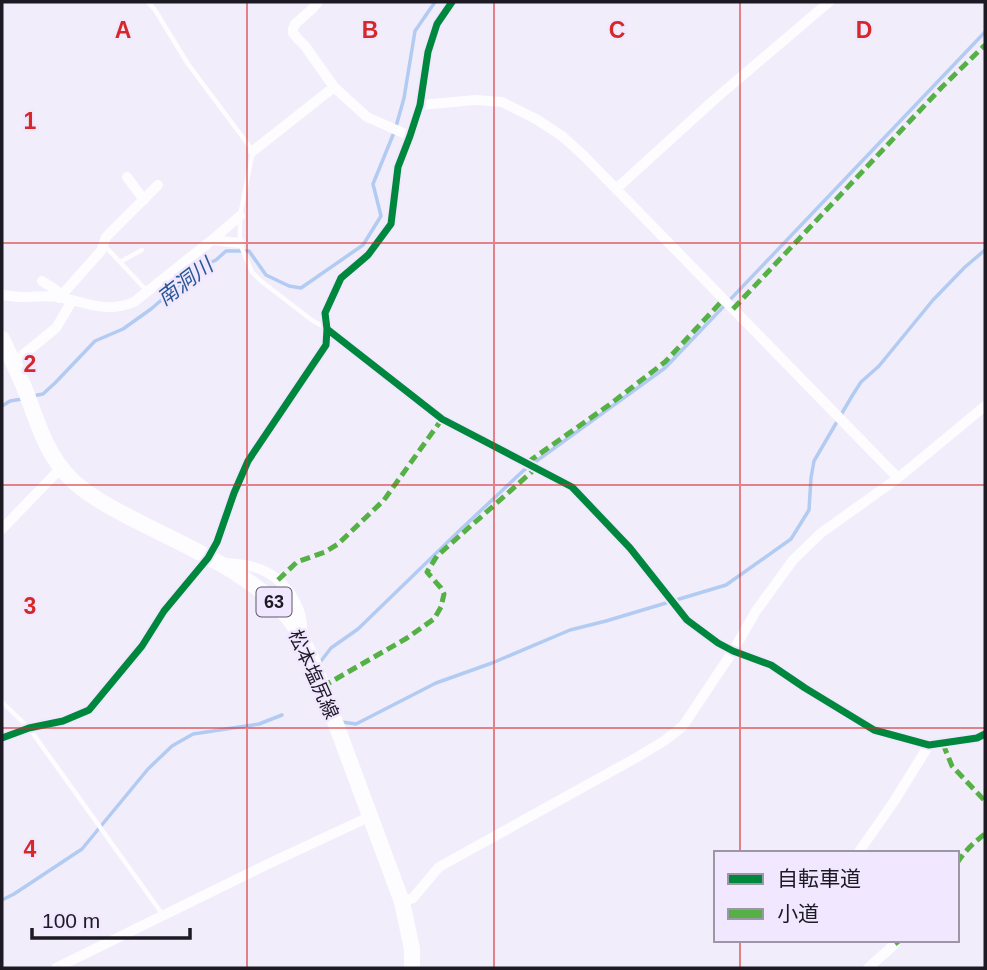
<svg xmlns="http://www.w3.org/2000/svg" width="987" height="970" font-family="Arial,'Noto Sans JP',sans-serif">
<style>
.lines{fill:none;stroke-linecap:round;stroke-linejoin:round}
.stream{stroke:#b2cbf2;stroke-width:3.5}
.lane{stroke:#fdfcfe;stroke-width:4.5}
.street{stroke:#fdfcfe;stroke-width:10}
.primary{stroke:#fdfcfe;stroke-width:16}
.quiet{stroke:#55b145;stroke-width:5;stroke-dasharray:10 5;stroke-linecap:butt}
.cycleway-casing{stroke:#f1e8ff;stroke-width:11}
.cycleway{stroke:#00873e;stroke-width:7}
.grid{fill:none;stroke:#d62828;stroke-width:2;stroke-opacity:0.55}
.labels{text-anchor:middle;stroke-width:5;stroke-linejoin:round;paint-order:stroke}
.shield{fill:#f1e8ff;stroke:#5d5866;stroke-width:2}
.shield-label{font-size:18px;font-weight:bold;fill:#1e1a24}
.street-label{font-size:19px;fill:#1e1a24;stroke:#f1e8ff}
.water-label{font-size:21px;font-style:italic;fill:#285894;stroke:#f1e8ff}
.grid-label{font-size:23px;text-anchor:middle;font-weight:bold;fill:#d62828;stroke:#f1e8ff;stroke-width:5;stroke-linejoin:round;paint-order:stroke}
</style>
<rect width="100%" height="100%" fill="#f2edfa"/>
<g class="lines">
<path class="stream" d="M33,396L43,394L55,383L95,341L123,329L151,309L199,268L216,260L226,251H249L266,275L289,286L301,288L363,245L381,216L373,184L395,130L404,98L415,31L435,2
M2,406L10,401L22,399
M321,661L331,648L358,629L459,531L524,470L665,368L985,32
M342,722L356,724L436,683L492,663L570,630L606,621L726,585L791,539L809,510L811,478L814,461L852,396L861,382L879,366L933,300L965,267L985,250
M2,900L14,894L82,849L148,769L172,746L193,734L259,724L282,715"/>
<path class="lane" d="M148,2L155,10L188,64L253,151L240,216V243L245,256L252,272L261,281L313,321L326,328
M105,246L147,291
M120,262L142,250
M2,702L29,728L163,915"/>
<path class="street" d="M318,2L312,9L295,24L293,29V33L298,39L305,46L334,87L367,117L410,136
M420,105L476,100L502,102L536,119L562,136L584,156L898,478
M253,151L334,87
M127,177L144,200
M616,189L715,99L829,2
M212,240L240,243
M42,281L56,290L59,298L101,251L106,237L158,185
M2,295C9,296 17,297 24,297C35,297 47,295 58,297C86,302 105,314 134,302L212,240L240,216
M327,329L442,419L572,487L630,548L687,620L718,643L733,651L771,665L805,688L874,730L929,745L977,738L985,734
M13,363L56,328L72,301
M2,529L61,468
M225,563C257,564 281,573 296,604C302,615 303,624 302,636
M2,738L29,728L63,721L89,710L142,646L164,611L208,558L217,542L234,493L248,461L326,345L327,329L325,313L341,278L368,255L391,224L398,167L410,136L420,105L428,52L437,24L452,2
M858,853L893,803L929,745
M402,902L413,898L439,867L634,759L664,741L683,726L733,651L756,611L793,560L821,533L898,478L985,406
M56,968L268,864L371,816
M868,968L895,944L891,940"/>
<path class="primary" d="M2,339C10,356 19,374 26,392C38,424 47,456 72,480C90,497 114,509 135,520C187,547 260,576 293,624C300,635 305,646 311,657L402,902L412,949V968"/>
<path class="quiet" d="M733,309L942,87L985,45
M528,462L609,405L665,362L723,300
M278,580L297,562L325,552L338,544L384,500L442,419
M322,687L407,638L434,619L441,607L444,594L441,588L427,572L437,556L536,468
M943,744L952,766L985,801
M957,863C965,851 973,843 985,834
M895,944L900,940"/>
<g class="cycleway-casing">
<path id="cycleway" d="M327,329L442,419L572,487L630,548L687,620L718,643L733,651L771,665L805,688L874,730L929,745L977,738L985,734
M2,738L29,728L63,721L89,710L142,646L164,611L208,558L217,542L234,493L248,461L326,345L327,329L325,313L341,278L368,255L391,224L398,167L410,136L420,105L428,52L437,24L452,2"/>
</g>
<use href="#cycleway" class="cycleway"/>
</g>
<path class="grid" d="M247,2V968M494,2V968M740,2V853M2,243H985M2,485H985M2,728H985M740,940V968"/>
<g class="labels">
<rect class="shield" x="256.5" y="587.5" width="35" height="29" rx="5"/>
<g class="shield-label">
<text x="274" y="608">63</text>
</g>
<g class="street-label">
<text transform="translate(314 674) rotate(66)" y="7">松本塩尻線</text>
</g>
<g class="water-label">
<text transform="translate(185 282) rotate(-37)" y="7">南洞川</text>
</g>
</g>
<g class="grid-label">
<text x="123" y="38">A</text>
<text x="370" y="38">B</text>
<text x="617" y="38">C</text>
<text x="864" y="38">D</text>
<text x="30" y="129">1</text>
<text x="30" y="372">2</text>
<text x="30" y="614">3</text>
<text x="30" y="857">4</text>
</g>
<rect width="987" height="970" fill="none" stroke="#1e1a24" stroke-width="7"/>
<rect x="714" y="851" width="245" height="91" fill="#f1e8ff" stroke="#9d96a7" stroke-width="2"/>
<rect x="728" y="874" width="35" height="10" fill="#00873e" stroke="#9d96a7" stroke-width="2"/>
<text x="777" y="886" font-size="21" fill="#1e1a24">自転車道</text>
<rect x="728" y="909" width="35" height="10" fill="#55b145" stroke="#9d96a7" stroke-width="2"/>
<text x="777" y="921" font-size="21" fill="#1e1a24">小道</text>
<path d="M32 928v10h158v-10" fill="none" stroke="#1e1a24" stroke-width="3.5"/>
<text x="42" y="928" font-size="21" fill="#1e1a24" stroke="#f1e8ff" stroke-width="5" paint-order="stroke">100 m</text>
</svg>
